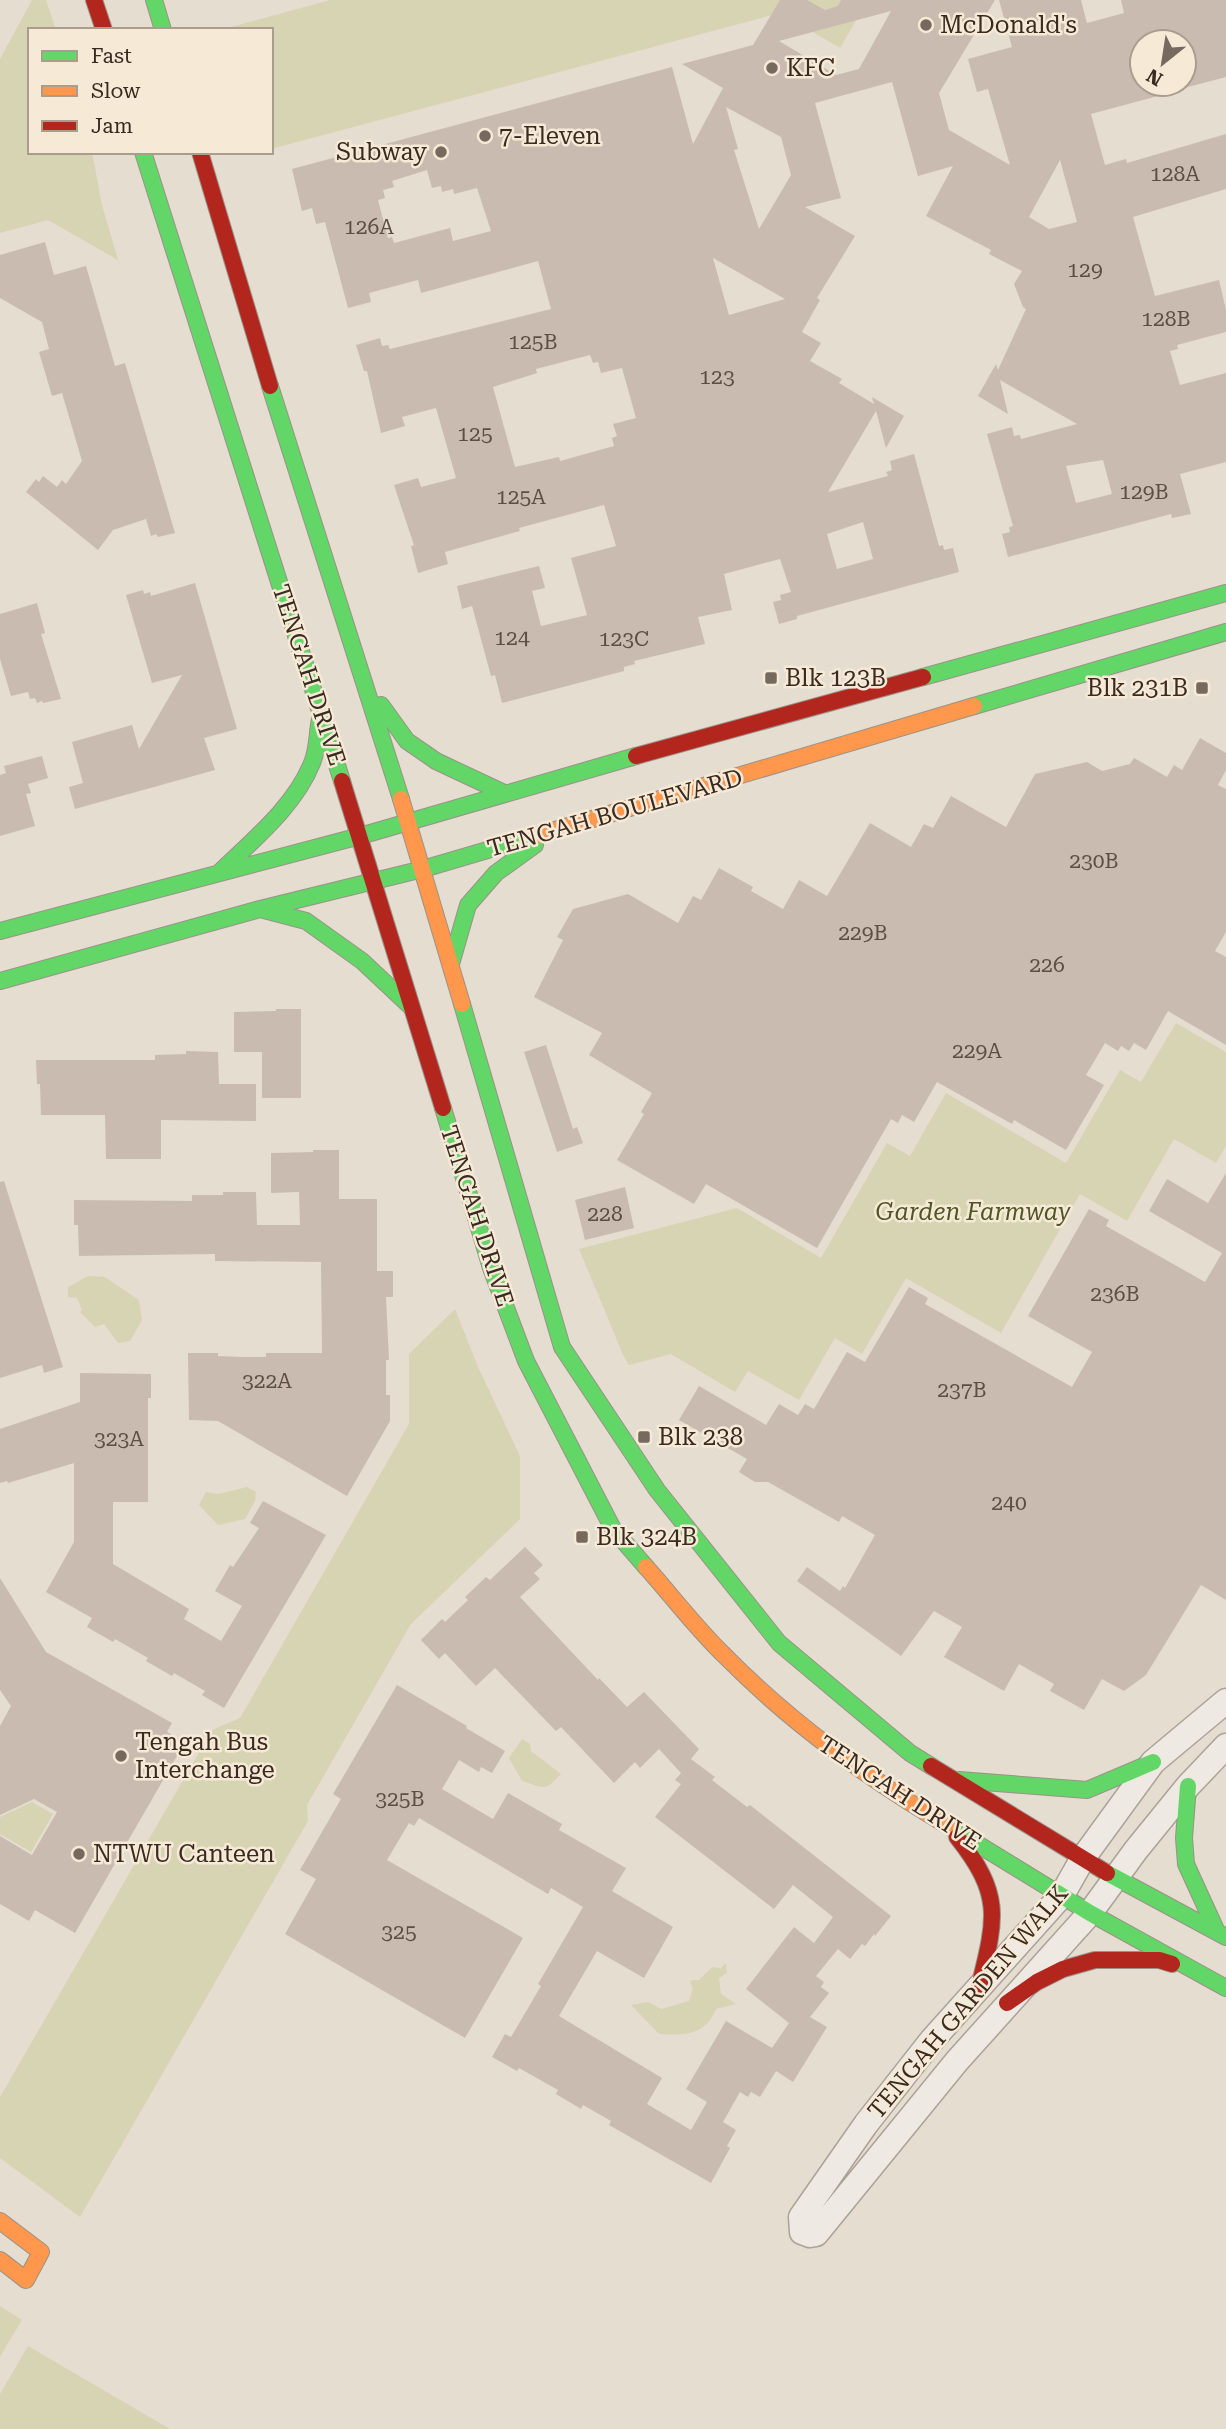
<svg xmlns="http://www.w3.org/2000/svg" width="1226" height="2429" font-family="'Roboto Serif',serif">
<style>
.green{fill:#d7d4b3}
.building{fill:#cabbb1;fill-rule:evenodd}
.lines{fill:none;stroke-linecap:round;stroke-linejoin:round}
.street-casing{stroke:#aba298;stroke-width:27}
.fast-casing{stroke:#9a9288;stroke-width:18}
.slow-casing{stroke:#9a9288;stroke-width:18}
.jam-casing{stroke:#9a9288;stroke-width:18}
.street{stroke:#eee9e2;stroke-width:24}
.fast{stroke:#63d668;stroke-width:16}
.slow{stroke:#ff974d;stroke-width:16}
.jam{stroke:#b3261e;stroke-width:16}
.poi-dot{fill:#76695e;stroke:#f6ead7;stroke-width:2.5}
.labels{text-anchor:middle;stroke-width:5;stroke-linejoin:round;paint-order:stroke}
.number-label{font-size:21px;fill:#5f4e44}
.poi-label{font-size:24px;fill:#3b2a20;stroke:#f6ead7;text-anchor:start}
.street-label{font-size:24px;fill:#3b2a20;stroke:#f6ead7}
.park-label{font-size:24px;font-style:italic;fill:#505727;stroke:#f6ead7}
</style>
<rect width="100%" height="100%" fill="#e5ddd0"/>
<path class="green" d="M32,0H46L56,30H30V152H92L102,205L118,260L48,220L0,233V59Z
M330,0H868L840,48L780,13L271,149V30H220Z
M1176,1023L1226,1052V1146L1216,1163L1174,1139L1127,1221L1080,1194L1001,1333L906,1278L862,1354L835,1338L799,1400L748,1371L735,1392L671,1354L629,1365L624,1357L579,1249L737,1208L821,1258L887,1143L910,1156L946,1093L1066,1163L1120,1070L1141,1082Z
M88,1276L105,1277L139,1300L142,1320L130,1341L118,1343L104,1324L95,1327L80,1312L82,1310L77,1298L68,1297V1287Z
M455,1309L478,1367L520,1456V1519L411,1624L307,1805L308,1821L80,2217L0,2158V2097L212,1730L240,1718L409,1424V1354Z
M247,1487L256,1492L255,1501L245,1519L218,1525L199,1505L206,1492L218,1494Z
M522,1739L530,1744L531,1751L561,1774C544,1792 545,1788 522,1781L509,1758Z
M32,1802L53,1814L31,1852L0,1834V1817Z
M726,1963L727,1973L719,1978L721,1994L736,2004L716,2009C705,2036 685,2035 659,2034L631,2005L648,2002L661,2009L689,2001L693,1988L690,1983L692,1980H699L712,1967L721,1968Z
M0,2306L22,2320L0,2357Z
M28,2346L170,2429H0V2394Z"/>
<path class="building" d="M780,0H807L825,10L838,6L841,0H995L939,93L949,130L1010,165L988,89L977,92L968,59L1012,47L999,0H1081L1087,23L1124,13L1121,0H1226V77L1184,88V42H1142V84H1179L1180,90L1091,114L1105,165L1126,159L1127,163L1226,134V189L1133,217L1155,296L1219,280L1226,310V332L1177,345L1178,349L1170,351L1180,385L1226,373V462L1180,474L1191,514L1172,518L1171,514L1008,557L1002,534L1010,532L1009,527L1013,526L987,434L1012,427L1014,436L1020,435L1021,439L1077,424L1000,380L1008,414L978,396L996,364L998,370L1026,309L1023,307L1014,284L1022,271L989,254L991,250L926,216L953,166L918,176L892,82L815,103L841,198L805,207L855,236L817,298L820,300L802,332L821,343L810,361L842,379L839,383L874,404L872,397L904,416L886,448L876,411L828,492L888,476L886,472L892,470L890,461L914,454L939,546L943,545L944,550L953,548L959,572L797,616V619L779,624L773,602L781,600L780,595L791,592L780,559L724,574L732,610L698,617L705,644L634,661L635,664L624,667V671L502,703L495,675L491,676L472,606L462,609L457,586L539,566L545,588L532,591L541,626L587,615L571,558L616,546L604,505L519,528L520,531L445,552L448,564L418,573L411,546L414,545L394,485L418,478L421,487L456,478L436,408L402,417L405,426L381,433L367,371H364L356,345L380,338L382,346L388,345L390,349L551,309L538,261L421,293L418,280L369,293L371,302L348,308L325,222L316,224L312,208L302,211L292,169L672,67L693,144L723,88L682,64L753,45ZM891,11L859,69L836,75L779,41ZM726,107L781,137L791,175L759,229L734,150L738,149ZM1060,160L1077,222L1049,229L1029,217ZM427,170L432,188L441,186L442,192L453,189L454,194L477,188L491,231L453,241L450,228L394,243L392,237L388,238L378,200L385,198L383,190L394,187L392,181ZM713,258L785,299L729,315ZM590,355L593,363L598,362L601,373L622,368L636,418L613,424L617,436L612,438L614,446L560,461L559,457L515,467L493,387L537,373L536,369ZM1103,460L1112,494L1076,503L1066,466ZM863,522L873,559L837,569L827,534Z
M45,242L54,275L86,266L115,366L125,363L175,533L158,537L156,534L151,536L146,519L113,530L98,550L26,492L36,479L39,482L43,476L57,487L62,480L66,484L82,461L62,393L52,396L39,352L49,349L42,322L0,298V255Z
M195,583L237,729L204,738L215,770L75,809L69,787L83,783L72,742L132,725L139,749L182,675L152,683L126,595L143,590L144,594L150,592L151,596Z
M37,603L45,633L41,634L61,699L43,703L42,701L37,703L35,698L30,699L28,692L11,696L0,659V614Z
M1200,738L1226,753V770L1218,785L1226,789V932L1215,951L1226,957V1045L1168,1011L1146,1050L1134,1043L1129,1051L1121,1046L1118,1051L1105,1043L1086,1075L1104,1085L1066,1150L1014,1120L1012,1124L937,1082L914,1122L902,1115L898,1123L891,1119L817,1248L706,1184L694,1204L617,1160L644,1114L641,1112L652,1093L589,1055L602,1033L534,997L563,940L557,937L573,909L628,894L678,923L693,896L701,900L719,868L753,887L751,891L783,909L799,880L827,896L870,823L911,847L924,824L933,828L951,796L1006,827L1035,774L1087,762L1102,771L1130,764L1134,758L1167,777L1174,765L1182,770Z
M42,756L48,778L28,784L31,793L26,794L35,826L0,836V775L6,773L4,766Z
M276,1009H301V1098H262V1052H234V1012L276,1011Z
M546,1045L573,1129L577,1127L583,1143L557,1152L524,1052Z
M186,1051L218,1052L219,1084H256V1121L161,1120V1159H106L105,1115H41L40,1084H37L36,1060H155V1055L186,1054Z
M313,1150H339V1199H377V1271H393V1297H386L389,1360H386V1395H390V1421L347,1496L218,1421L189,1420L188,1353H218V1356L244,1357H266V1353H322L321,1262L215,1261V1254L79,1256L78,1225H74V1200L192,1201V1195H223V1192H256L257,1225H300L299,1192L271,1193V1153L313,1152Z
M1226,1173V1600L1201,1585L1146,1675L1124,1691L1102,1679L1084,1710L1050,1691L1054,1684L1019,1664L1004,1691L944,1657L962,1627L934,1611L901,1656L797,1581L807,1567L840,1591L843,1586L845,1588L875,1535L842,1516L839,1522L768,1482H755L739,1472L747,1459L679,1420L699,1386L766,1425L779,1404L798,1415L805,1404L814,1409L847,1352L865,1362L909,1287L928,1298L925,1304L1072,1387L1092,1352L1028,1316L1089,1209L1109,1220L1106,1226L1205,1282L1222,1253L1149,1211L1167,1179L1208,1203Z
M4,1181L63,1367L44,1373L42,1365L0,1378V1182Z
M625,1187L634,1228L585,1240L575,1200Z
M80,1373L151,1374V1398H148V1502H113V1564L189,1609L184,1619L221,1641L242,1606L215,1591L230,1565L233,1567L259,1528L250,1523L263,1501L326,1535L224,1708L202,1695L205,1691L174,1673L172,1676L146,1661L148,1658L115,1639L113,1642L87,1627L92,1618L46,1592L74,1542V1463L8,1483L7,1481L0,1483V1429L80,1402Z
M525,1547L543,1565L534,1573L540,1579L520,1597L598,1680L599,1678L627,1707L644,1692L699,1749L691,1759L715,1777L712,1780L747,1807L750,1805L891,1916L875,1936L874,1934L865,1946L862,1944L850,1959L838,1949L816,1976L824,1982L821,1987L829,1993L810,2017L827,2027L793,2082L776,2071L760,2097L751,2092L748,2097L740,2092L723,2122L736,2130L727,2146L730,2148L711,2183L609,2125L611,2121L583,2105L581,2109L556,2094L558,2090L519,2068L517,2071L492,2057L505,2034L511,2037L541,1986L538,1984L583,1907L551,1888L548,1894L419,1818L414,1826L409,1823L387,1860L523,1938L465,2038L285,1934L316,1879L300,1870L341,1799L333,1794L397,1685L467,1726L466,1728L505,1751L492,1773L481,1767L479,1772L459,1760L442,1789L493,1819L508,1793L562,1824L559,1830L626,1868L612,1891L673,1927L644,1978L597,1951L559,2016L662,2078L647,2104L691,2130L707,2102L686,2089L726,2021L772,2048L789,2023L746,1989L794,1927L814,1943L833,1917L793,1885L774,1909L655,1817L681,1784L675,1780L681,1773L659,1749L640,1768L635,1762L614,1783L561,1727L556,1731L495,1668L476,1686L445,1653L439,1659L421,1640L442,1619L445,1622L468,1600L465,1597L486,1577L490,1580Z
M0,1578L46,1652L172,1723L167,1732L185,1742L75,1933L35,1910L29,1921L0,1904V1836L32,1855L57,1812L34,1799L0,1815V1726L11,1706L0,1690Z"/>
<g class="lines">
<g class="street-casing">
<path id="street" d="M1226,1701L1153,1762L1083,1858L1062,1895L932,2040L866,2124L801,2217L802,2232L810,2235L816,2234L957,2061L1090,1913L1136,1850L1188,1786L1226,1746"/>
</g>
<g class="fast-casing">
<path id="fast" d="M154,0L163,30
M143,152L342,781
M270,386L401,799
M923,677L1226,593
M381,705L407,741L436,761L504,793
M974,706L1226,632
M220,872C253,840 295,806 312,763C318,749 317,733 320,719
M264,910L306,921L362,961L411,1007
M0,931L360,836L636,756
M451,964L468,905L496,873L535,845
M0,981L260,909L423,869L535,836
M462,1004L562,1347L657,1490L779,1643L910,1753L931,1766
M443,1108L491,1268L526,1361L613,1529L646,1567
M959,1780L1087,1790L1153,1762
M1188,1786L1184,1838L1186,1864L1217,1932
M953,1829L1090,1913L1226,1988
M1107,1873L1226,1937"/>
</g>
<g class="slow-casing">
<path id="slow" d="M401,799L462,1004
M535,836L974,706
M646,1567C672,1596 696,1628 724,1655C793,1725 869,1779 953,1829
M0,2221L41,2252L26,2280L0,2260"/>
</g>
<g class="jam-casing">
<path id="jam" d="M94,0L104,30
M200,152L270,386
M636,756L923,677
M342,781L443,1108
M931,1766L1107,1873
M957,1837C1003,1895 996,1918 979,1987
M1007,2003L1037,1982L1063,1969L1095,1960H1159L1172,1964"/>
</g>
<use href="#street" class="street"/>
<use href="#fast" class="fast"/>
<use href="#slow" class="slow"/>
<use href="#jam" class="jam"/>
</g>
<g class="poi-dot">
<circle cx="926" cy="25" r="7"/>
<circle cx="772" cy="68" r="7"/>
<circle cx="485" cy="136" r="7"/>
<circle cx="441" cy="152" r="7"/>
<rect x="764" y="671" width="14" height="14" rx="3.5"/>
<rect x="1195" y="681" width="14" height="14" rx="3.5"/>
<rect x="637" y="1430" width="14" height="14" rx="3.5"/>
<rect x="575" y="1530" width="14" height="14" rx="3.5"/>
<circle cx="121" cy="1756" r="7"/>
<circle cx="79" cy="1854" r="7"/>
</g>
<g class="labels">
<g class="number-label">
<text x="1175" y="181">128A</text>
<text x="369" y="234">126A</text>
<text x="1085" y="277">129</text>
<text x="1166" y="326">128B</text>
<text x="533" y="349">125B</text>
<text x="717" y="384">123</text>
<text x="475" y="441">125</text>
<text x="1144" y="499">129B</text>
<text x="521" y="504">125A</text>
<text x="512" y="645">124</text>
<text x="624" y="646">123C</text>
<text x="1094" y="868">230B</text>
<text x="863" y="940">229B</text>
<text x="1047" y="972">226</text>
<text x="977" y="1058">229A</text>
<text x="605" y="1221">228</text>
<text x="1115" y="1301">236B</text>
<text x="267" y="1388">322A</text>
<text x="962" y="1397">237B</text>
<text x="119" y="1446">323A</text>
<text x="1009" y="1510">240</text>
<text x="400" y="1806">325B</text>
<text x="399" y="1939">325</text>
</g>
<g class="poi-label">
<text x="940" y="33">McDonald's</text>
<text x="786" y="76">KFC</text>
<text x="499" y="144">7-Eleven</text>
<text x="427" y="160" text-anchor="end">Subway</text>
<text x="785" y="686">Blk 123B</text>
<text x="1188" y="696" text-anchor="end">Blk 231B</text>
<text x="658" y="1445">Blk 238</text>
<text x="596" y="1545">Blk 324B</text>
<text x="135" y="1750">Tengah Bus<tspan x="135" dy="28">Interchange</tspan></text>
<text x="93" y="1862">NTWU Canteen</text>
</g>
<g class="street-label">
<text transform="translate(309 675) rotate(72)" y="8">TENGAH DRIVE</text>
<text transform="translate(615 813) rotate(-16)" y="8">TENGAH BOULEVARD</text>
<text transform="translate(477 1216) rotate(72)" y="8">TENGAH DRIVE</text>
<text transform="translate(900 1793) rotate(33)" y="8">TENGAH DRIVE</text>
<text transform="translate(968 2002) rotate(-50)" y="8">TENGAH GARDEN WALK</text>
</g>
<g class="park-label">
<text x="973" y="1220">Garden Farmway</text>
</g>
</g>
<rect x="28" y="28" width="245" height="126" fill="#f6ead7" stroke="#ab9d8e" stroke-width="2"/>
<rect x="42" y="51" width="35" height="10" fill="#63d668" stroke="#ab9d8e" stroke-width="2"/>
<text x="91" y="63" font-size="21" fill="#3b2a20">Fast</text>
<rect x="42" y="86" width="35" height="10" fill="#ff974d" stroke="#ab9d8e" stroke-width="2"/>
<text x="91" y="98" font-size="21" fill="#3b2a20">Slow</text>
<rect x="42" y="121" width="35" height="10" fill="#b3261e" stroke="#ab9d8e" stroke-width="2"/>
<text x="91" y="133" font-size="21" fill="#3b2a20">Jam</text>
<g transform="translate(1163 63) rotate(210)"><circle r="33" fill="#f6ead7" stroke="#ab9d8e" stroke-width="2"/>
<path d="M0-5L12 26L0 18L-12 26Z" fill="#76695e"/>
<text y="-10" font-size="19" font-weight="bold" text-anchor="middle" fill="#3b2a20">N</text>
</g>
</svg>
